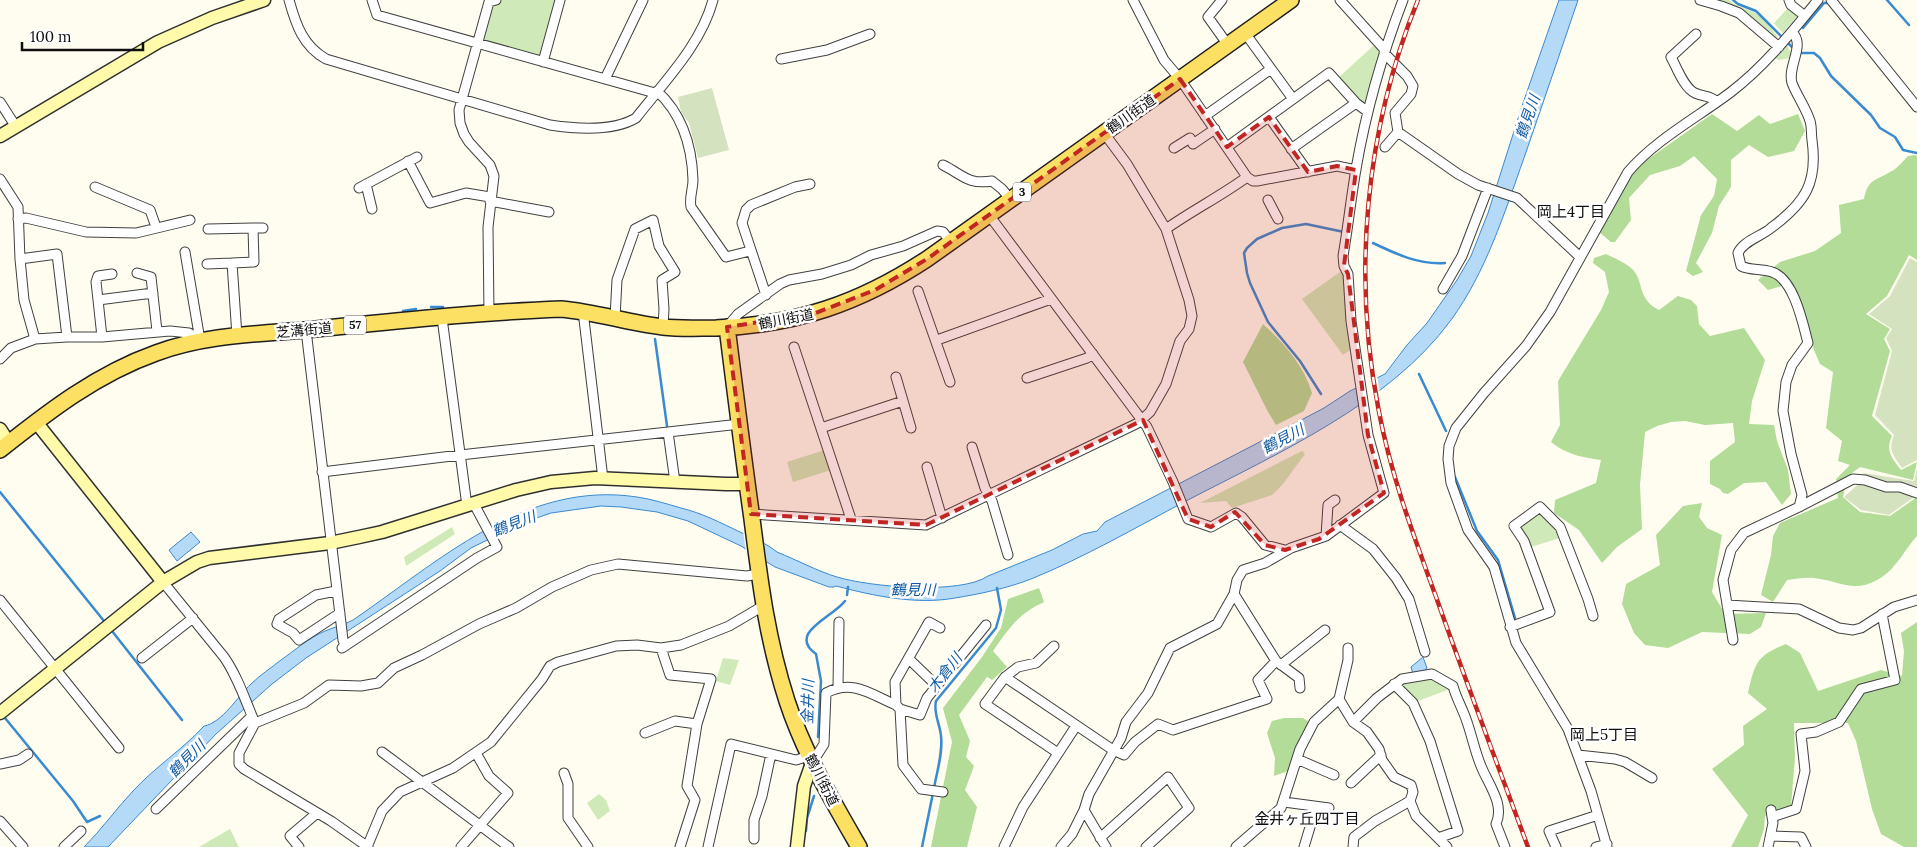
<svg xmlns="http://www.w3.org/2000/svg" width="1917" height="847" font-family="Lora,'Noto Sans JP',serif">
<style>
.green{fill:#cfeab8}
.forest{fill:#b2dc97}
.cemetery{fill:#d5e2c0}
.water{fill:#b4daf7;stroke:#398ad0}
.pier{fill:#fffdf0}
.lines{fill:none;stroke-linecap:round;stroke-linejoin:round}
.stream{stroke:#398ad0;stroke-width:2.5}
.street-casing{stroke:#414141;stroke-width:11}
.secondary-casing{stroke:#303030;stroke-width:15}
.primary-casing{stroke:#1f1f1f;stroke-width:18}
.street{stroke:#fff;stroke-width:9}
.secondary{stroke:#fffbab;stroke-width:12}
.primary{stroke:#fbe064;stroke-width:15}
.rail-casing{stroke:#c22623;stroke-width:4.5}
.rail{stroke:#fff;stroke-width:2.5;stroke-dasharray:8;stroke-linecap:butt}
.marked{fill:#c22623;fill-opacity:0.2;stroke:#c22623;stroke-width:4;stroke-dasharray:10 6;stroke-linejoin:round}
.labels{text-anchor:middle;stroke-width:5;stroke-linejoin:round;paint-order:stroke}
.shield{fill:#fff;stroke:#565656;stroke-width:1}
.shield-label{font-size:12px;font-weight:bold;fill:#0e0e0e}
.street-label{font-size:14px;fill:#0e0e0e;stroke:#fff}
.water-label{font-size:15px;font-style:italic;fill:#145ca3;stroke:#fff}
.neighbourhood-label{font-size:15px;fill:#0e0e0e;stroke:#fff}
</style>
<rect width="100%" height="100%" fill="#fffdf0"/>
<path class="green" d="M496,0H560L543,62L477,43L489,2Z
M1714,0H1729C1736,6 1743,8 1752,11C1761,16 1773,29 1778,38H1775Z
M1789,7L1797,13V16L1783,33L1774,23Z
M1787,45L1790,51H1793L1791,58L1779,60L1775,58Z
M1373,46L1379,49L1380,54L1366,103L1361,104L1338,78Z
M1340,272L1345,274L1350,350L1343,355L1302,299Z
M825,450L831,470L793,482L787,462Z
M1302,451L1305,454L1283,484L1272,495L1232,508L1226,501L1200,503Z
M1539,514C1549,519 1557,527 1560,538L1531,547L1521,528L1523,524Z
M452,527L455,534L406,566L404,557Z
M723,658L739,660L730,685L716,681Z
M1434,679L1450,689L1418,701L1401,686L1402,684Z
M599,794L606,800L610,811L598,820L587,803Z
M230,829L239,847H199Z"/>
<path class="forest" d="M1712,114L1737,131L1759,115L1770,124L1798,114L1805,131L1794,151L1768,157L1749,145L1731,160V187L1719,206L1712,233L1696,263L1703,272L1693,276L1686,271L1701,215L1714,196L1717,179L1694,156L1680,166L1650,175L1629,198L1631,220L1615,242H1611L1599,232L1627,181L1637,167Z
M1916,155L1917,157V260L1909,255L1887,296L1866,314L1890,329L1884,339L1890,351L1872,416L1892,436C1885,451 1892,458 1901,470L1917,462L1913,480L1860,467L1848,476L1843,497L1860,512L1890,516L1917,497V536C1905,549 1897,567 1882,577C1855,595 1841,581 1814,578C1806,577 1796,579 1787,580L1773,602L1761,595L1771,555L1773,536L1780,523L1838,498L1836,479L1850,465L1838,461L1842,441L1826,428L1833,372L1820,364L1814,350L1805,320L1789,284L1768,290L1758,280L1780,262L1815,251L1841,233L1839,205L1864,199C1868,179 1875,181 1890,172C1898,168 1902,162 1908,156Z
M1606,254C1614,258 1624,262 1631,268C1645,280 1636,299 1659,310L1678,296L1691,300L1697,306L1699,324L1710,336L1744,328L1765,360L1752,401L1749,424L1774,425L1777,441L1788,470L1791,494L1782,505L1766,482L1744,483L1728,494L1723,493L1720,489L1710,484V461L1735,442L1733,423L1705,425L1685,421L1671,422L1657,426L1645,432L1640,485L1642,529L1617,547L1602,563L1579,530L1554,513L1555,500L1596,483L1601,460C1581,457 1568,455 1551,442L1560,425L1558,381L1601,310L1609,292L1605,272L1593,263L1594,258Z
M1263,324C1284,343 1304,366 1312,393L1304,411L1276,425L1267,410L1243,362Z
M1702,503L1699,517L1707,528L1722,535L1712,592L1725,614L1766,613L1761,627L1750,634L1702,632L1668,648L1645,645L1634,633L1622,604L1626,584L1660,565L1656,535L1683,506Z
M1039,588L1044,602C1018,614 1009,628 993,651L1007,667L992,680L987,677L959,715L970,741L966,757L974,766L965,790L977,807L967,847H931L952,742L943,708L982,657L1001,628L1008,599Z
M1917,622V847H1904L1881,834L1872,809L1856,741L1848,723H1794L1795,758L1791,806L1765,816L1764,829L1758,847H1731L1748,815L1712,769L1744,745L1743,726L1767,709L1748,693C1755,663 1756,656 1786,644L1800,653L1818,691L1881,670L1902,676L1904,651L1901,633Z
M1284,718H1303L1309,722L1288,771L1274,776L1275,758L1267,733L1272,721Z"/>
<path class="cemetery" d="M712,88L729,150L698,158L689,123L681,112L678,97Z
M1910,258L1917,262V460L1902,468C1893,455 1888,450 1894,435L1875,415L1892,351L1886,338L1892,329L1869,314L1890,296Z
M1917,469V495L1889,515L1861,510L1844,497L1865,478L1863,473L1914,481Z"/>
<path class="water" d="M1559,0H1578C1560,53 1542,106 1524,158C1504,214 1486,272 1451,320C1390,404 1276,454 1186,501C1135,528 1085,557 1031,579C1008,588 980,594 955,598C917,605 874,596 836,586L834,587H829L775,567L741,546L688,521L657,512L621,507L601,506L551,513L522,523L471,548L440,571L306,658L272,684L216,734L108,847H84C102,829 116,809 133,791C155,767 182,750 204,726C222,723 238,696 251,684C260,675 271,668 281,660C295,650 309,638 325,631C334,627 344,625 353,620C438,562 525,480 637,497C652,499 667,504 681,508C702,513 721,523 740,532C753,538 766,543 777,552C797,560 817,571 837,577C870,587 960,595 988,576L1052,550L1083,534L1097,531L1105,522L1250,447L1324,408L1350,391L1385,374L1407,345L1427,323L1457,280L1471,256L1488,213L1523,103Z
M191,532L200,542L177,561L169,550Z
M1423,657L1427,668L1424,672L1413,674L1411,667Z"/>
<path class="pier" d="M1377,375L1380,394L1368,401L1365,381Z
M743,531L764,540L767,565L746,552Z"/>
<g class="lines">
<path class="stream" d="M1733,0L1738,4L1756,11L1794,49
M1887,0L1909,25
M1803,28L1824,3H1829
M1801,53H1814L1820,58L1831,76L1871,115L1880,128L1895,137L1903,150L1917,153
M1373,243C1396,254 1419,265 1445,263
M431,307H443
M403,311L416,309
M275,325L292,323
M655,339L667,426
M1419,374L1446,431
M1321,394L1300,361L1268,322L1250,283L1247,273L1244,253L1247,248L1257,239L1282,228L1306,224L1344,232
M1455,477L1477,531L1498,560L1515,618
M0,492L104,621
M847,595L848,587
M112,631L182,720
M5,718L73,801L87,822L100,816
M818,737L821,681L816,654C787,633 832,618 845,601
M934,788C937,771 943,753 941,736C940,724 933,713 936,701L996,628L1001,610L997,588
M806,831L807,818L814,796
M922,847L933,793"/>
<g class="street-casing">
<path id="street" d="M289,0C296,25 303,46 326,59L550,125C577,129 613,132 636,118C664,82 701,45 713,0
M372,0L377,15L655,93
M1133,0L1164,60L1180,79L1247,177L1253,181H1257L1337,166L1356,170
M1222,0L1208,17L1228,45
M1340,0L1385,50
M1700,0L1721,6L1739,13L1779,47
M1789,0L1791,5L1805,16
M1831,0L1917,107
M1245,33L1293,99
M1696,34L1671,57C1677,68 1684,88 1695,93C1703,97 1711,95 1717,102
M1384,53L1407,76L1413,86L1411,94L1395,113L1398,132L1458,174L1478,185L1517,198L1580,257
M781,59L827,50L870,34
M543,62L560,0
M605,79L643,0
M657,91C682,114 692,147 693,180C693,190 689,197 691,207L726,257L750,251
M0,102L16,127
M1205,116L1271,69
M1269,117L1308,172
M1227,147L1329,73L1356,103L1368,112
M1385,147L1398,132
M1174,148L1190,138L1193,144L1215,129
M1291,149L1356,103
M408,161L430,203L466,193L490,197
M943,165C963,175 968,185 992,181L1002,189L1011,200
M0,179L18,207L20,259L24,300L35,339
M366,184L372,209
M95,187L150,210L156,227
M359,188L417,157
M1268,200L1278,219
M490,201L549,212
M989,215L1147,427L1173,482L1188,519L1211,527L1236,513L1242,517L1265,545L1285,550
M18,219L26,218L86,232L136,233L190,220
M253,228H263
M208,229L253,228L254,262L232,263
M1166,229C1193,210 1221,196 1247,177
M185,252L200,340
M20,259L57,254L67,337
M207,264L232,263L237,336
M137,273L151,277L157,331
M1443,289L1462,256L1488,188
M918,291L950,382
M766,295L742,223L746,210L751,205L795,187L810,184
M98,300L96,282L98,276L112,274
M583,311L603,479
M489,314L488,227L494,176L490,165L469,142L464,134L460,123L459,110L489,2L496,0
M442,318L467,506
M615,318L617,280L635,229L653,220L659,246L675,272L662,280L664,309L663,327
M727,327L738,314L780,284L789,280L822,274L851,265L871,255L903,246L937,231L943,232L951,242
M306,330L343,640L345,645
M102,337L98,300L153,293
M937,340L1051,299
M794,347L851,519
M0,359L11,348L35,339L67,337H102L170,331L189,333L200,340
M896,377L911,428
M1027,378L1087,358L1093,354
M821,428L903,401
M668,432L675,482
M972,447L985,488L992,501L1008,555
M927,467L942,518
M322,472L460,455L740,424
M1799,507L1853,479L1865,480L1886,487H1900L1917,493
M751,514L926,525L1138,423L1150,412L1166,384L1180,341L1189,329L1192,316L1189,300L1166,229L1127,164L1104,133
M1340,525L1373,549L1396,578L1409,599L1425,652
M1326,536L1328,505L1335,500
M163,582L224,657C238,677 245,700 255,723L239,753V764L244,769L331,821L368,847
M336,591L316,595L279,619L277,624L293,633L299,640L340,613
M1234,594L1276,661L1299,678L1300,688
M0,600L119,748
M1727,605L1799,609L1839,628L1853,630L1861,628L1894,607L1917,600
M1510,627L1550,612L1524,541L1514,526L1540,507L1560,527L1588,599L1593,616
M940,628L929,622L895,682L896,705L900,709L903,765L921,789L943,792
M1733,640L1723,580L1731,550L1744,533L1799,507L1802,495L1791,454L1783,411L1786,382L1792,365L1808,343C1803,324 1794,279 1772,272C1761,268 1751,271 1741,266L1738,253C1743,241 1762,236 1771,228C1805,203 1818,183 1812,140C1811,134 1812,127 1810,121C1806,108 1797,96 1792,83C1787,66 1806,45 1792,32
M1054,646L1036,663L1018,667L1005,677L985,704L1058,753
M342,648L477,558L497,547L474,504
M661,648L670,675L711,679L697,724L687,786L695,800L680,847
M142,658L193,618
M909,659L937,686
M1281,665L1325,630
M1005,677L1113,750L1124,755L1135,742L1158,724L1173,730L1267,699L1258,680L1276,661
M1394,684L1413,703L1430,741L1458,831L1438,838
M838,687L839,622
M1339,699L1353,722L1367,732L1379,749L1382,760L1394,777L1411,785L1413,792L1410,801L1375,821L1354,837L1353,847
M900,709L920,715L927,698L986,625
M1353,722L1377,698L1402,679L1432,674L1453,686C1456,698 1463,709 1467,722C1472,736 1475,752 1481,766C1488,784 1505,804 1496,824L1505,847
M255,723L304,703L329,685L361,686L378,683L394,668L422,655L479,624L516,608L552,587L591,570L618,564L747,576L758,574
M645,733L675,721L697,724
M382,752L509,847
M1578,755L1615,759L1625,762L1652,778
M1297,759L1334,775
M812,763L824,744L826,693C853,679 870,694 896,705
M0,764L19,760L28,754
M564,773L568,784V818L588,847
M1351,783L1381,755
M1410,801L1416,816L1447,847
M1284,802L1329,808
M156,809L252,716
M1084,810L1106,847
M1772,817L1796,809L1805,771L1801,734L1816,732L1839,722L1861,689L1895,680L1882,614
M0,821L23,847
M1771,836L1801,837L1806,847
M1100,838L1168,777L1189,808L1146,847
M754,839V820L762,796L771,754
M64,847L81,831
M299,847L290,836L317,813
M367,847L382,811L400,792L453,768L491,742L542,679L550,666L558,662L616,646L637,645L661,648L681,645L729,626L763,606
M461,847L508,793L489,776L476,753
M708,847L731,744L796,760L809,756
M1004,847L1023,807L1076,726
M1061,847L1072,834L1084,810L1089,794L1121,738L1126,722L1148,693L1170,648L1217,624L1234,594L1237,580L1243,570L1265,563L1291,548L1326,536L1384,493L1368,435L1351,321L1348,274L1344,266L1343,256C1348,227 1351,198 1356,169C1366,111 1382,55 1403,0
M1236,847L1281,808L1300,749L1314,722L1339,699L1348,660V648
M1304,847L1316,807
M1556,847L1549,831L1598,815
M1596,847L1607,844
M1607,847L1591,791L1568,729L1516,643L1494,567L1468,530L1451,483L1448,459L1449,446L1456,428L1484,393L1526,346L1550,312L1628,172C1655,140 1698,117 1731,92C1765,66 1791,33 1818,0
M1768,847L1773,823L1771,810"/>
</g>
<g class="secondary-casing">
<path id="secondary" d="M0,136L158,42L212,18L264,0
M36,422L163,582
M0,429L9,443
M0,713L163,582L197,562L209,558L330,543L359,537L382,532L516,490L551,482L595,478L726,484H747
M797,847L804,786L812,763"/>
</g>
<g class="primary-casing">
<path id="primary" d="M727,327C735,391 743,455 752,519C760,582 767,639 787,701C804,753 832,800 859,847
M0,450C49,411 97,374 156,353C207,334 263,334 316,329C398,321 480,312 561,309C596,312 628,323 663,327C680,329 698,328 716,328C796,325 860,303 927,259L1291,0"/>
</g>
<use href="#street" class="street"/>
<use href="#secondary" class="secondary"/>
<use href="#primary" class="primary"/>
<g class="rail-casing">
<path id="rail" d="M1418,0C1365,130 1352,275 1379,412C1391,475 1413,534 1435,594C1465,679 1497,763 1528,847"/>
</g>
<use href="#rail" class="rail"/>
</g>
<path class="marked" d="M1180,79L1227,147L1269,117L1308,172L1337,166L1356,170L1344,266L1348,274L1368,435L1384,493L1319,539L1285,550L1265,545L1235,512L1211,527L1188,519L1143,420L926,525L751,514L727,327L813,314L875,290L927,259Z"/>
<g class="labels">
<g class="shield">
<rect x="1013" y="182.5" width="18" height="19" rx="4"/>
<rect x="344" y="315.5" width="22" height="19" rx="4"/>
</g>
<g class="shield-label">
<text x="1022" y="196">3</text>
<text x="355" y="329">57</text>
</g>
<g class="street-label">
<text transform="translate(1131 114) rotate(-35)" y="5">鶴川街道</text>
<text transform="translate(786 319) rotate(-11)" y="5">鶴川街道</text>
<text transform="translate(304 330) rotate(-5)" y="5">芝溝街道</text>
<text transform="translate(822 780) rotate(63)" y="5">鶴川街道</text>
</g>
<g class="water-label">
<text transform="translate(1528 117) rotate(-71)" y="5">鶴見川</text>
<text transform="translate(1283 439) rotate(-28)" y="5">鶴見川</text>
<text transform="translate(514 524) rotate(-21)" y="5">鶴見川</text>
<text x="913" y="595">鶴見川</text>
<text transform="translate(945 673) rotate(-52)" y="5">木倉川</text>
<text transform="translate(808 702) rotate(-89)" y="5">金井川</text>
<text transform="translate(187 759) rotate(-45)" y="5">鶴見川</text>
</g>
<g class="neighbourhood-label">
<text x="1571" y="217">岡上4丁目</text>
<text x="1604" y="740">岡上5丁目</text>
<text x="1307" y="824">金井ヶ丘四丁目</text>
</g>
</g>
<path d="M22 42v8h121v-8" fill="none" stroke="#0e0e0e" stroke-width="2.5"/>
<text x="30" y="42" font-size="15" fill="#0e0e0e" stroke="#ffffff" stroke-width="4" paint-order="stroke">100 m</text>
</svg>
